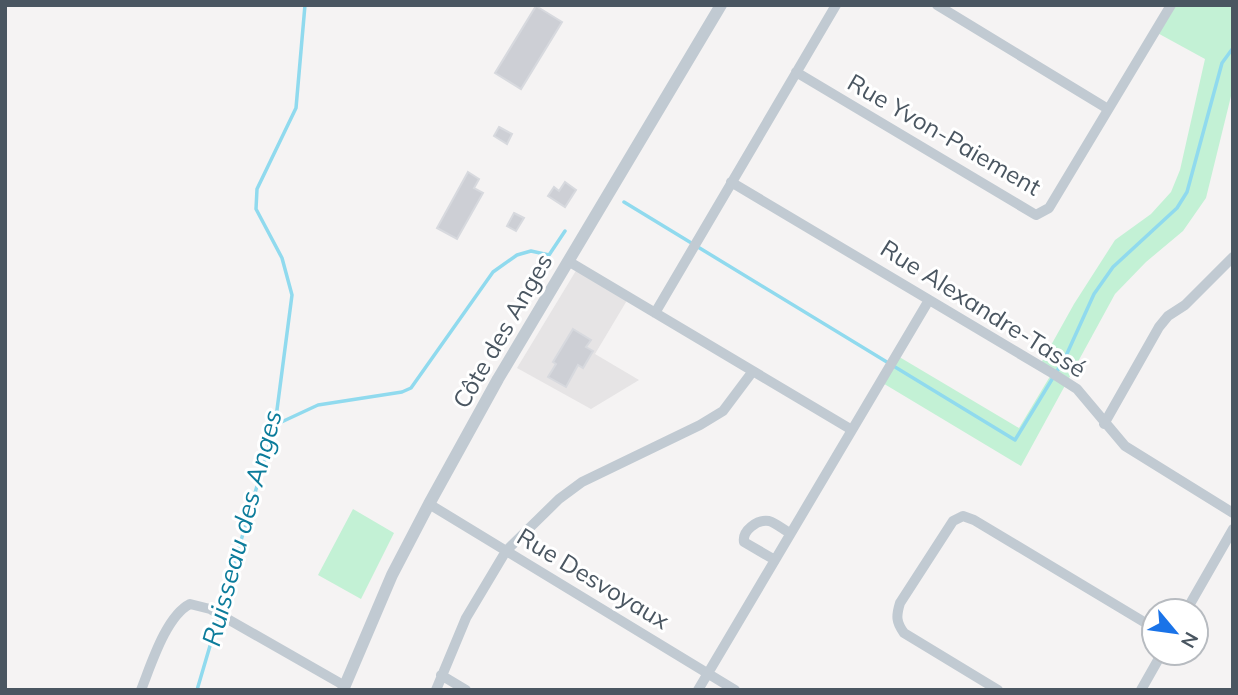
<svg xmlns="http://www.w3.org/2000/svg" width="1238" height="695" font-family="Mulish,sans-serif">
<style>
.education{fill:#e6e4e5}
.green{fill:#c3f1d5}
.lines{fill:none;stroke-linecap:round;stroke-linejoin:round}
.stream{stroke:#90daee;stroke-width:3.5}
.building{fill:#cdcfd5;stroke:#d7d9de;stroke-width:2}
.minor{stroke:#c1cad2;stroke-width:10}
.tertiary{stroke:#c1cad2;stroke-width:12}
.labels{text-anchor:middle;stroke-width:6;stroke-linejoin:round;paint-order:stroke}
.street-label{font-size:24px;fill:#4a5661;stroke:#fff}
.water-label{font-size:26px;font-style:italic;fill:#0c7c9b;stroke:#fff}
</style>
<rect width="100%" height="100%" fill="#f5f3f3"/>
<path class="education" d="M577,269L629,297L595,354L639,380L591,409L517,368Z"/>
<path class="green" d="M1171,5H1233V88L1206,198L1183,231L1146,262L1115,294L1021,466L881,382L896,355L1019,428L1052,373L1040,365L1074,304L1115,240L1151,214L1171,192L1180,170L1205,59L1152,30Z
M353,509L394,533L361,599L318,575Z"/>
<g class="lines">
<path class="stream" d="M624,202L1015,440L1065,358L1094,294L1113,267L1177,208L1187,192L1222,63L1233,48
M275,425L318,405L402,392L411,388L493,272L517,255L531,251L549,255L565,231
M197,690L275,425L292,295L282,258L256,209L257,189L296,108L305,5"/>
</g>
<path class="building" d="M536,6L562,22L521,89L495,73Z
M499,127L512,134L507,144L494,136Z
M468,172L479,179L474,188L483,193L457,239L437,228Z
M565,182L576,190L565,207L548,196L554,187L559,191Z
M514,213L524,218L516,231L507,226Z
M573,329L591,340L586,347L593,351L583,368L578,365L566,387L548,377L556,364L553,362Z"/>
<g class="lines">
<path class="minor" d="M937,5L1108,109
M796,72L1036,215L1049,208L1171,5
M731,182L1052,373L1077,389L1125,446L1233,513
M568,261L852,430
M655,313L836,5
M1104,424L1159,327L1168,316L1185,305L1233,257
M429,504L735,690
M775,560L744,542C742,531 757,519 769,521C776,523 784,530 790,533
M1186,611L1233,529
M441,675L466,690
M141,690C151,665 166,616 190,604L210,609L345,686
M436,690L466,618L506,551L559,499L582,482L700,425L723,411L753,371
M698,690L929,300
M998,690L904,633C896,622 896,616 900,603L953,521L963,516L974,520L1154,628
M1141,690L1162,653"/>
<path class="tertiary" d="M343,690L392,575L429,504L498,379L721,5"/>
</g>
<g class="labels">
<g class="street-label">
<text transform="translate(944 135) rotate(30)" y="8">Rue Yvon-Paiement</text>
<text transform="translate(983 309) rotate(32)" y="8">Rue Alexandre-Tassé</text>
<text transform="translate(503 331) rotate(-60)" y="8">Côte des Anges</text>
<text transform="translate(593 579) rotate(31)" y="8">Rue Desvoyaux</text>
</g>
<g class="water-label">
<text transform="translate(242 528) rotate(-75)" y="9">Ruisseau des Anges</text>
</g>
</g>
<rect width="1238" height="695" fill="none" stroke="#4a5661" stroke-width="14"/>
<g transform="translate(1175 632) rotate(119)"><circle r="33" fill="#ffffff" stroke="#b7bbc0" stroke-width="2"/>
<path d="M0-5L12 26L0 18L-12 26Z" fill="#1a73e8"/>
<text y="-10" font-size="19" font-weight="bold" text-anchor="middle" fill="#4a5661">N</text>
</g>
</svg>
